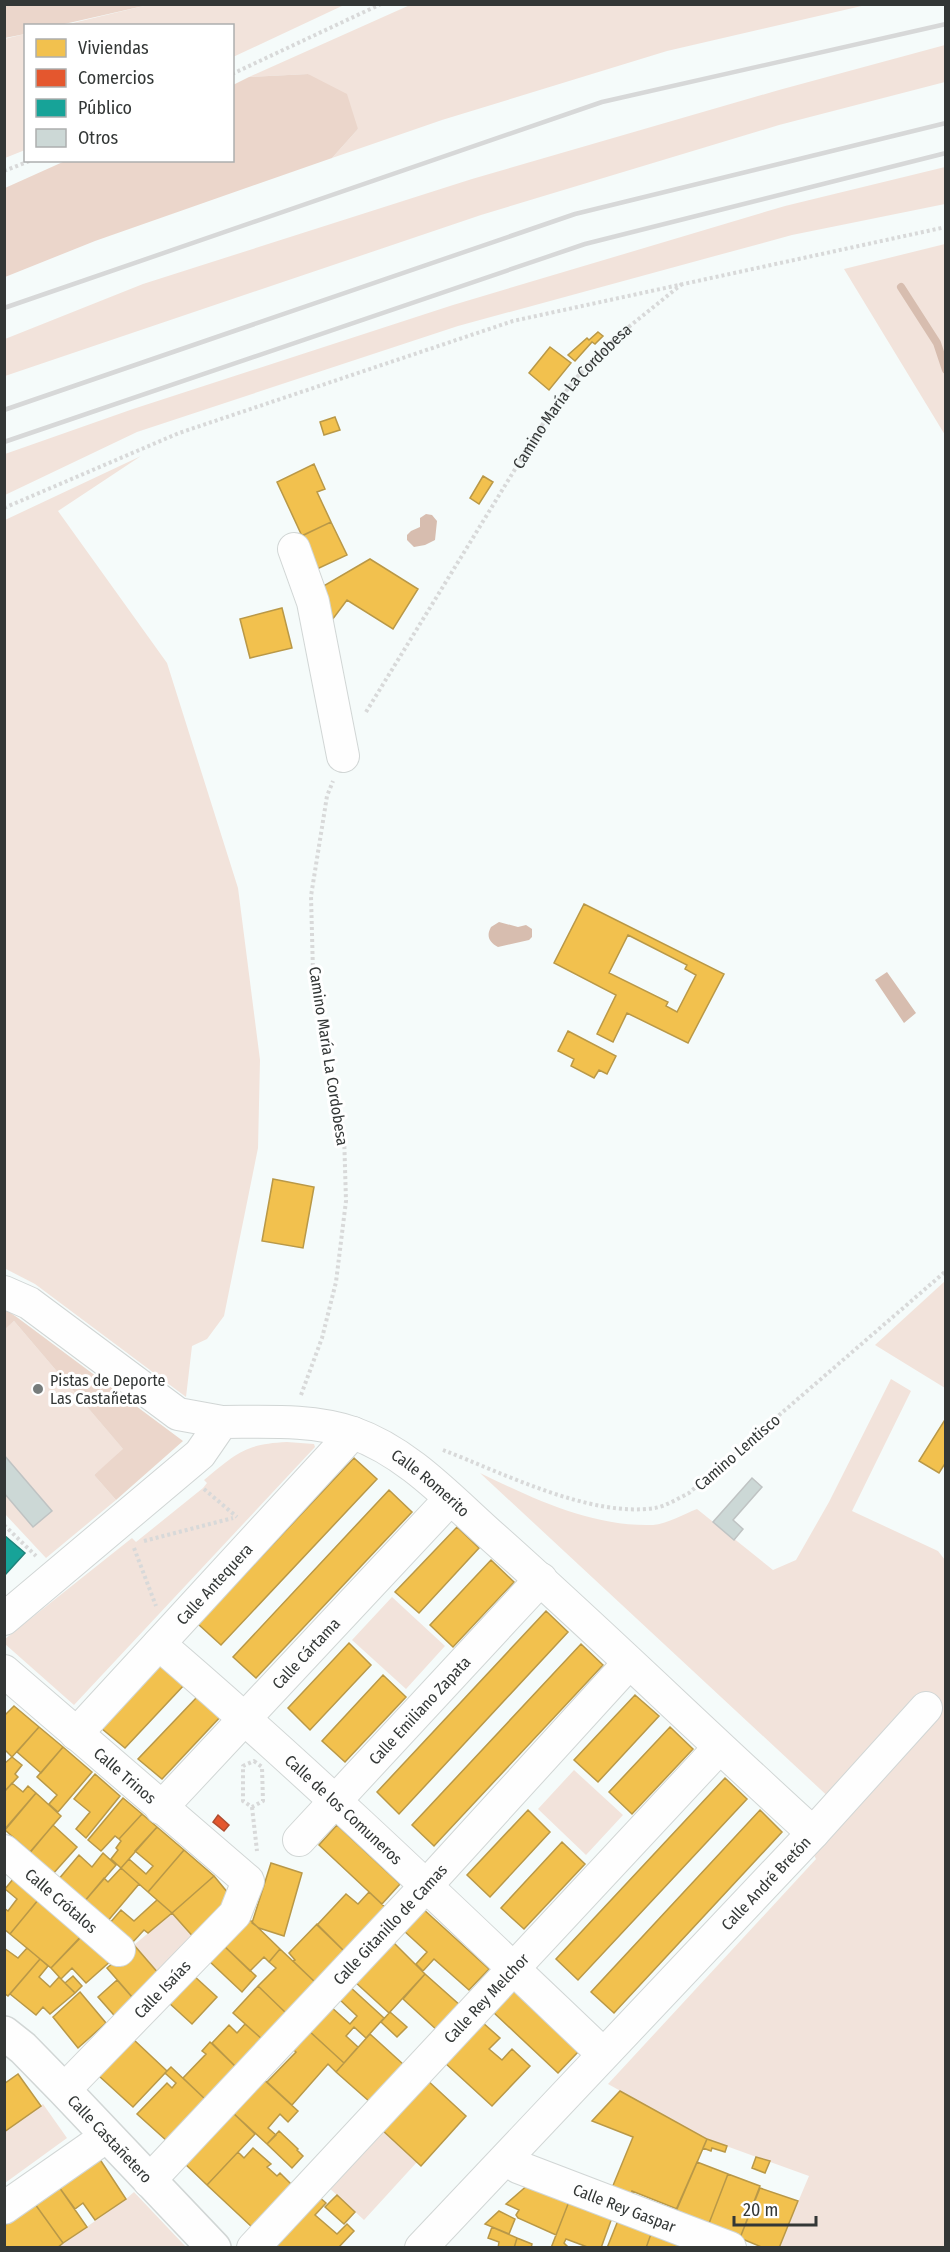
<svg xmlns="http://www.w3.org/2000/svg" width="950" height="2252" font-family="'Fira Sans Condensed',sans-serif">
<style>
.green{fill:#f2e3db}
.forest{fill:#ebd6cb}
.water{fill:#d7bdaf}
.homes{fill:#f2c14e;stroke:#b99847;stroke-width:1.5;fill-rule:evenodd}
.shops{fill:#e4572e;stroke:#af4d30;stroke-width:1.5}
.public{fill:#17a398;stroke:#1f837b;stroke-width:1.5}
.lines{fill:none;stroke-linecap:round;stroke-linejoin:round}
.stream{stroke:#d7bdaf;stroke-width:8}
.building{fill:#ccd8d6;stroke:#bfc3c3;stroke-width:1.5}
.street-casing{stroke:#d1d6d5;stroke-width:34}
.secondary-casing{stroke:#d1d6d5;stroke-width:36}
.path{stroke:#d8d9d9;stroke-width:4;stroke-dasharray:3 3;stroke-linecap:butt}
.street{stroke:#fefefe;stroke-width:32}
.secondary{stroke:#fefefe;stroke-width:33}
.rail{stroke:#d7d8d8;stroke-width:4.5}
.poi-dot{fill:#777c7b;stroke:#fff;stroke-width:2}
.labels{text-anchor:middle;stroke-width:6;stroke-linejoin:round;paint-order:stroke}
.street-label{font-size:16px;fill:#333736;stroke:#fff}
.poi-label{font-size:16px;fill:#333736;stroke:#fff;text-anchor:start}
</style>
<rect width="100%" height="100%" fill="#f5fbfa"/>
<path class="green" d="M148,5H344L233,57L232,26H60Z
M410,5H866L667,51L442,120L332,158L358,129L308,74L249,77Z
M25,34V150L5,158L4,39Z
M945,45V82L779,125L481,215L5,376V339L143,284L472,179L779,90Z
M945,167V204L792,235L458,326L137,432L5,495V454L133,409L453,305L785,206Z
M945,244H946L945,435L844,269Z
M141,456L58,511L167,663L238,888L260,1060L258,1148L224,1316L207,1339L192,1346L186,1397L35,1284L4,1268L5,520Z
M945,1281V1388L875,1345Z
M14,1321L124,1450L94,1475L116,1500L46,1558L5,1514L4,1329Z
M891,1379L911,1391L852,1511L938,1551L945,1560V2247H779L809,2176L707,2139L608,2084L816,1859L814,1855L848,1815L480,1473C534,1499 591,1527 653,1525C667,1524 684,1514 697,1509L773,1570L796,1560L829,1502Z
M287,1442L314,1444L315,1447L74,1705L5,1644V1639L132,1538L136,1542L203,1488L207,1483L204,1480C236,1454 244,1444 287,1442Z
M392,1597L445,1646L406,1689L352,1640Z
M574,1770L623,1815L586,1855L538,1809Z
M172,1913L196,1940L159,1974L134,1945Z
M43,2104L67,2138L5,2183L4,2132Z
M381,2129L417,2162L364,2220L327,2186Z
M134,2192L186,2247L57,2248L126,2199Z"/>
<path class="forest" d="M4,5L5,4L148,5L60,25L26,26L25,34L5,38Z
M308,74L347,94L358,129L332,158L95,241L5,277V188L65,161L232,160L233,85L249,77Z
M5,1309L18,1318L183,1441L116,1500L94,1475L123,1449L14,1321L5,1329Z"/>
<path class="water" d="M426,514L432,515L437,521L435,540L425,545L414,547L407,540V535L411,531L420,527V518Z
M499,922L518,927L526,925L532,929V937L529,940L498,947C489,942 486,936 491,927Z
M887,972L916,1013L904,1023L875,980Z"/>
<path class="homes" d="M598,332L603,336L595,344L592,342L575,361L568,355L587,338L589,340Z
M550,347L571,363L549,390L529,373Z
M335,417L340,430L324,435L320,422Z
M314,464L325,489L317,492L331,522L302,536L277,482Z
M483,476L493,482L479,504L470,498Z
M331,522L347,555L317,569L301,536Z
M370,559L418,589L393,629L347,600L329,624L320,588Z
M282,608L292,648L250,658L240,619Z
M584,904L724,974L688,1043L627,1013L613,1042L597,1034L616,995L554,963ZM628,935L687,965L685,969L696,975L677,1012L666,1006L668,1002L609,973Z
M568,1031L616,1056L607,1074L599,1070L594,1078L571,1066L574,1059L558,1051Z
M273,1179L314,1187L303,1248L262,1241Z
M946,1418V1462L939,1473L919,1461Z
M354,1458L377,1479L221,1645L198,1624Z
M389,1490L412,1512L256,1678L233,1657Z
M457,1527L479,1548L419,1613L395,1592Z
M491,1560L514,1582L453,1647L430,1625Z
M546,1611L568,1632L399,1814L377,1792Z
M349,1643L371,1665L310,1730L288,1708Z
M581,1644L603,1665L434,1846L412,1825Z
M160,1665L184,1685L125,1748L101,1728Z
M383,1675L406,1697L345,1762L322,1741Z
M635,1695L659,1716L598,1782L574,1760Z
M198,1696L222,1715L162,1779L138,1759Z
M14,1706L39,1727L12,1757L4,1749V1716Z
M39,1727L63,1747L41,1773L17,1752Z
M670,1727L693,1749L632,1814L609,1792Z
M63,1747L92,1772L58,1812L49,1804L57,1795L37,1777Z
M12,1757L22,1765L15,1774L18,1777L4,1792V1764Z
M95,1774L120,1796L86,1838L76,1829L90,1812L74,1799Z
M725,1778L747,1799L578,1980L556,1959Z
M12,1783L23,1792L28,1786L36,1793L4,1830V1792Z
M36,1793L61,1816L30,1852L5,1830Z
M123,1798L142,1814L119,1839L115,1836L101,1851L88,1840Z
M528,1810L550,1832L490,1897L467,1875Z
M760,1810L782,1832L614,2013L591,1992Z
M142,1814L157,1827L121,1868L111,1859L118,1850L116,1848L121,1841L119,1839Z
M53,1825L77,1847L52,1875L28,1855Z
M337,1825L400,1884L382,1904L319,1845Z
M157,1827L184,1850L148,1892L121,1868L129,1859L146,1874L153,1866L135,1851Z
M562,1842L585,1864L524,1929L501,1908Z
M184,1850L214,1876L172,1913L148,1892Z
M103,1853L116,1865L84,1902L58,1880L79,1855L92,1867Z
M271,1863L302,1873L284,1936L259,1928L252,1923Z
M121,1868L139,1884L107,1922L84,1902L104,1878L108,1882Z
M18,1873L43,1894L10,1934L4,1929V1908L8,1911L17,1899L5,1889Z
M214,1876L228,1893L219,1920L196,1940L172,1913Z
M369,1892L387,1909L346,1953L317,1925L346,1894L358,1904Z
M43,1894L86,1932L51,1968L10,1934Z
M157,1900L172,1913L148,1933L144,1930L132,1943L109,1924L121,1910L134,1921Z
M422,1908L489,1969L469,1990L434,1959L423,1971L416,1964L427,1952L403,1930Z
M247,1917L280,1949L269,1962L264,1957L250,1971L222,1944Z
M317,1924L346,1953L317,1984L293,1961L295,1960L289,1953Z
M84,1933L113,1959L86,1983L72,1968L61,1979L51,1968Z
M392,1941L425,1974L389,2013L354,1981Z
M222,1944L256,1976L242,1992L208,1960Z
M134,1945L159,1974L133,1998L107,1968Z
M4,1948L18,1958L27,1948L40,1959L8,1996L4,1993Z
M280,1949L317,1984L287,2014L258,1986L276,1968L269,1962Z
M40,1959L48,1966L39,1977L50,1987L59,1977L75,1993L50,2014L43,2007L36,2015L10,1994Z
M425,1974L461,2006L438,2031L403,1999Z
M193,1975L217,1997L192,2024L168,2002Z
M73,1976L82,1986L75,1993L65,1983Z
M117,1980L139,2005L120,2022L98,1997Z
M258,1986L287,2014L263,2040L233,2013Z
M349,1986L384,2018L366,2038L354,2027L346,2036L358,2047L344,2063L308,2030L330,2006L350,2024L357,2016L338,1998Z
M512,1989L578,2052L558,2073L492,2011Z
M80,1992L106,2023L78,2048L53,2017Z
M390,2012L407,2027L397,2037L381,2022Z
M482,2022L500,2038L489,2049L502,2060L512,2049L530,2066L492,2106L444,2062Z
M245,2024L263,2040L237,2068L212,2043L229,2025L237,2033Z
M308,2030L344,2063L336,2072L328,2064L292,2105L267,2082L296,2052L291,2048Z
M370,2034L404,2065L370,2102L336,2072Z
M133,2039L167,2071L133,2107L99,2076Z
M210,2042L237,2068L206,2100L183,2078L206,2054L202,2051Z
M171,2067L206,2100L167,2141L137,2114L167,2083L172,2088L176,2083L165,2073Z
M18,2074L41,2106L4,2132V2084Z
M262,2078L298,2111L288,2122L280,2114L268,2128L276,2135L267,2144L231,2111Z
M426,2079L466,2116L421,2166L381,2129Z
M620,2091L707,2139L677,2209L632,2191L631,2195L612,2188L633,2137L592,2121Z
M231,2111L255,2134L207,2185L183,2162Z
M279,2131L298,2149L297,2150L303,2156L292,2168L267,2144Z
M707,2139L727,2146L725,2152L712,2148L711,2151L703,2148Z
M253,2148L271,2164L267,2167L277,2176L280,2173L293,2186L253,2228L207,2185L238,2152L244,2158Z
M756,2157L770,2161L765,2173L752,2168Z
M99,2158L126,2199L95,2220L83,2203L75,2209L59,2187Z
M697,2162L728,2174L708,2226L675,2212Z
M728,2174L760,2186L740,2238L708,2226Z
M530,2183L570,2199L556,2235L518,2218L516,2215L519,2210L506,2204Z
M59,2187L87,2227L63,2243L35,2204Z
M760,2188L798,2201L779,2248H764L740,2238Z
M337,2195L355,2212L344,2224L325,2207Z
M318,2196L326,2203L315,2215L337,2234L347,2224L354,2231L338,2248H277L274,2245Z
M570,2199L613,2215L601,2248H590L566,2239L564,2243L569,2248H551Z
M35,2204L63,2243L57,2248H4V2226Z
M499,2211L515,2219L509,2234L485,2224Z
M619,2218L652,2231L646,2248H607Z
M492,2227L517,2238L514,2248H498L499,2242L488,2238Z
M652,2231L691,2248H646Z
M517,2238L532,2244L531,2248H514Z"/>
<path class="shops" d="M218,1815L229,1825L224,1831L213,1822Z"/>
<path class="public" d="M4,1535L25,1553L4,1576Z"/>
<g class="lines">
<path class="stream" d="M901,287L937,343L946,370"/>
</g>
<path class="building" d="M4,1455L52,1511L33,1527L4,1493Z
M752,1478L762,1487L733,1520L743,1529L734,1540L713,1522Z"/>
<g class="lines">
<g class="street-casing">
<g id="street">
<path d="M294,549L313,602L343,756"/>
<path d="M4,1292L29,1303L178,1414L222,1422"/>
<path id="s2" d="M4,1619L200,1454L222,1422C265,1422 312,1419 353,1433C408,1452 451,1500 494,1538C602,1634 706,1736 813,1833"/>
<path id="s3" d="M159,1644C312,1775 457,1915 603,2054"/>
<path id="s4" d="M4,1671L248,1881L235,1914L64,2090"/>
<path id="s5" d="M76,1734L353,1433"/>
<path id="s6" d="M161,1808L450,1499"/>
<path id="s7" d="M299,1840L541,1579"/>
<path id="s8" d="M4,1851L119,1950"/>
<path id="s9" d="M518,2167L730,2248"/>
<path id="s10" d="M149,2181L425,1887L629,1663"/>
<path d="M4,2208L107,2136"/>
<path id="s11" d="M253,2248L719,1748"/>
<path id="s12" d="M421,2248L813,1833L926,1708"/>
</g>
</g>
<g class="secondary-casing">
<g id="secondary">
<path id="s13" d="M4,2033L23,2048L64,2090L214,2248"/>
</g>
</g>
<g class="path">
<path d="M232,74L381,4"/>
<path d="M4,171L32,160"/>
<path d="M4,508L179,433L513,321L946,227"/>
<path id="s1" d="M366,712L544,422L574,380L620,334L682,284"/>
<path d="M301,1395L322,1338L336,1282L346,1201L344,1134L313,972L311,896L327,796L333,781"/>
<path d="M443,1450C503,1473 591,1518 655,1508C666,1506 679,1498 689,1493L946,1271"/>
<path d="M204,1489L237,1517"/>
<path d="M4,1525L36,1556"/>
<path d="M144,1541L233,1518"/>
<path d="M134,1548L156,1606"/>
<path d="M254,1761L262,1767L263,1801L252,1807L243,1801V1766Z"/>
<path d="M252,1807L257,1851"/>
</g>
<use href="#street" class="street"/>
<use href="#secondary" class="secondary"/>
<path class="rail" d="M4,308L602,102L946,24
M4,410L575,214L946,123
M4,442L585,244L946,153"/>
</g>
<circle class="poi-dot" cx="38" cy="1389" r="6"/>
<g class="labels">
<g class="street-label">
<text dy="6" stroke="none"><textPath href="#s1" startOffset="378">Camino María La Cordobesa</textPath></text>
<text transform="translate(329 1056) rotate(81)" y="6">Camino María La Cordobesa</text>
<text transform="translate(737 1452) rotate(-41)" y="6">Camino Lentisco</text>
<text dy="6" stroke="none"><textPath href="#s2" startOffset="520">Calle Romerito</textPath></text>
<text dy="6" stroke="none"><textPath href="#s5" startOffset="204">Calle Antequera</textPath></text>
<text dy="6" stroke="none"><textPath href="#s6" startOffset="212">Calle Cártama</textPath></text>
<text dy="6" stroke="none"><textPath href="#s7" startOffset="177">Calle Emiliano Zapata</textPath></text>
<text dy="6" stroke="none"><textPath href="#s4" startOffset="160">Calle Trinos</textPath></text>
<text dy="6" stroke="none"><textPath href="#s3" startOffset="248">Calle de los Comuneros</textPath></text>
<text dy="6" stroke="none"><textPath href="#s12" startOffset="502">Calle André Bretón</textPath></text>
<text dy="6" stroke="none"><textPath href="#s8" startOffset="76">Calle Crótalos</textPath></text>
<text dy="6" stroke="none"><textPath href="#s10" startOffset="352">Calle Gitanillo de Camas</textPath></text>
<text transform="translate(162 1989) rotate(-46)" y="6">Calle Isaías</text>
<text dy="6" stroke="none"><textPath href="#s11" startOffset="342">Calle Rey Melchor</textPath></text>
<text dy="6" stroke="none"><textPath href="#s13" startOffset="150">Calle Castañetero</textPath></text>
<text dy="6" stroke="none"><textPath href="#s9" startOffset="114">Calle Rey Gaspar</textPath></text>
</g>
<g class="poi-label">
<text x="50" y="1386">Pistas de Deporte<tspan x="50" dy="18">Las Castañetas</tspan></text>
</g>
</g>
<rect width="950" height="2252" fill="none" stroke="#333736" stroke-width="12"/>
<rect x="24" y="24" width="210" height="138" fill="#ffffff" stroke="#adafaf" stroke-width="1.5"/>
<rect x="36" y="39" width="30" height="18" fill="#f2c14e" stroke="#adafaf" stroke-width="1.5"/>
<text x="78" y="54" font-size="18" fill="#333736">Viviendas</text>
<rect x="36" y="69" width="30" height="18" fill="#e4572e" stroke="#adafaf" stroke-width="1.5"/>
<text x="78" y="84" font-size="18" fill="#333736">Comercios</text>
<rect x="36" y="99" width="30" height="18" fill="#17a398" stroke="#adafaf" stroke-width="1.5"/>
<text x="78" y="114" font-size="18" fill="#333736">Público</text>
<rect x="36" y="129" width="30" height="18" fill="#ccd8d6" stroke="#adafaf" stroke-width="1.5"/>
<text x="78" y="144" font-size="18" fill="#333736">Otros</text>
<path d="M734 2216v9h82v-9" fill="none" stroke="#333736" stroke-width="3"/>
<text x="743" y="2216" font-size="18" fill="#333736" stroke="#ffffff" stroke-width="4.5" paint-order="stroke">20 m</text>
</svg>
